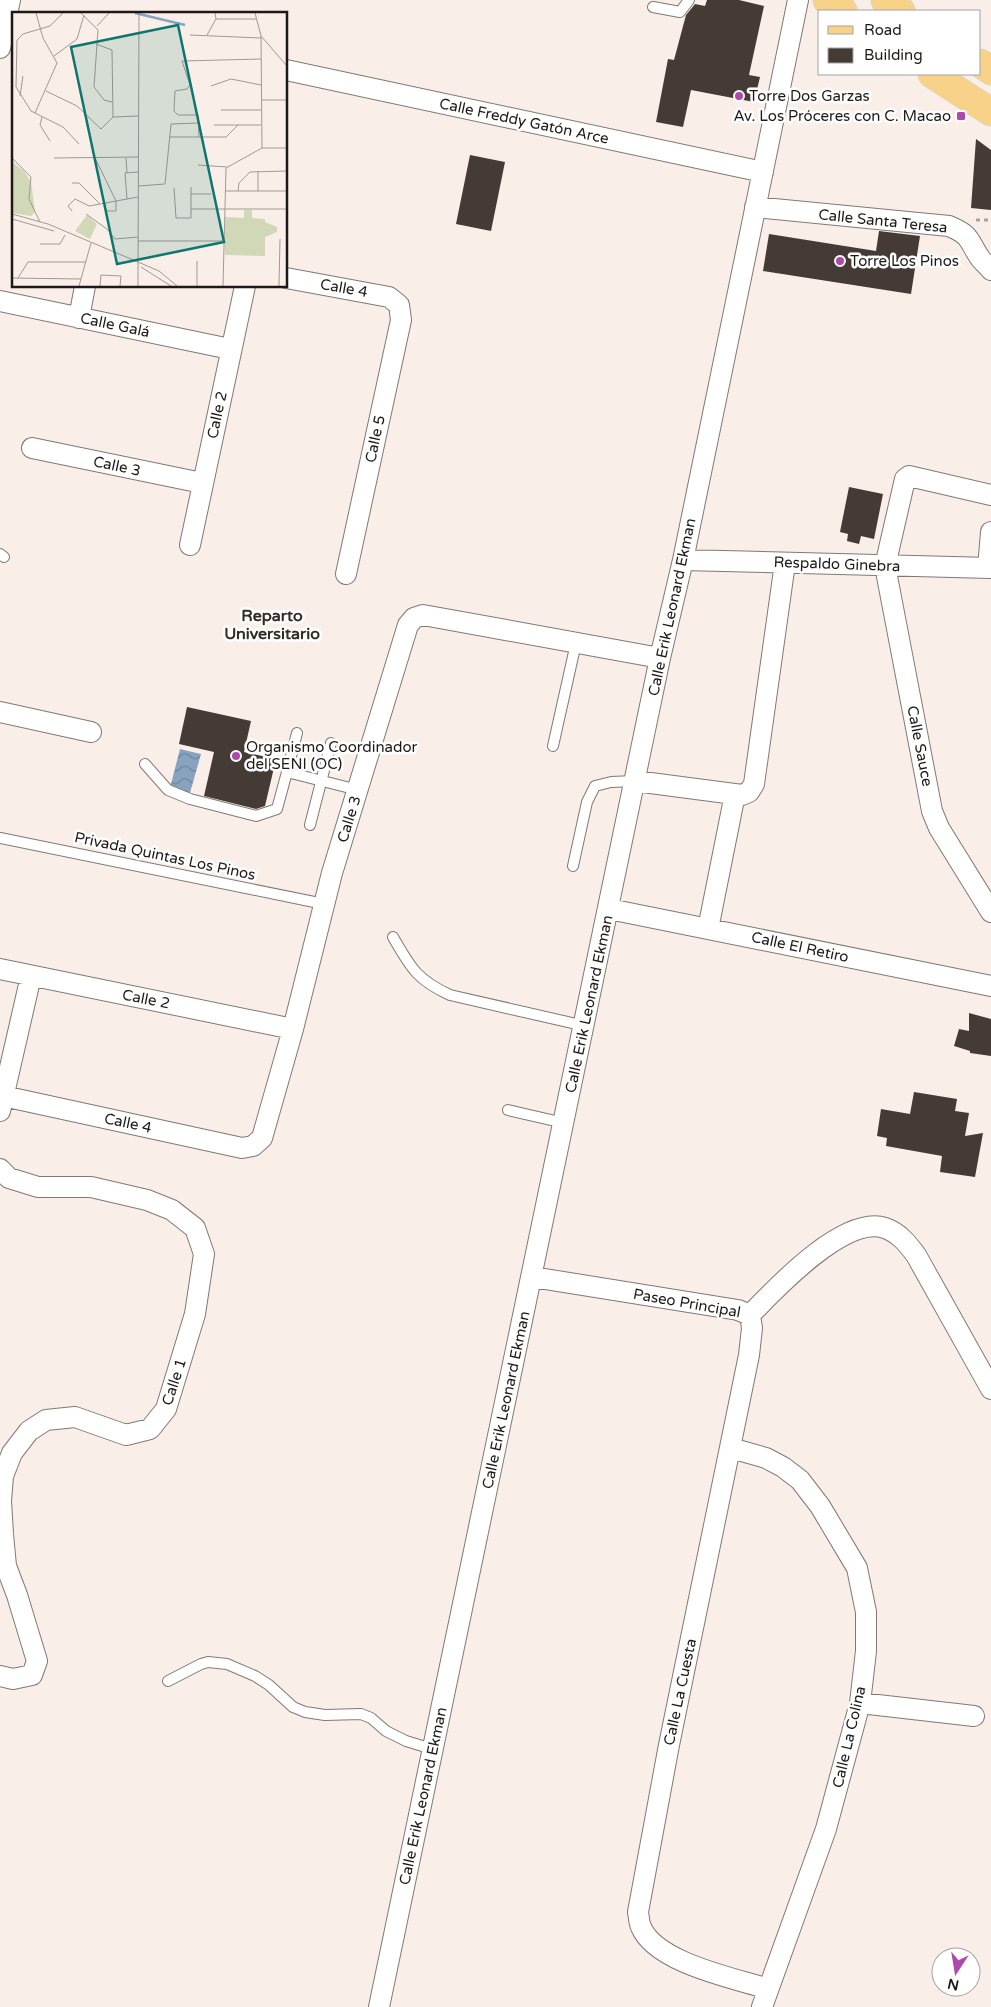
<svg xmlns="http://www.w3.org/2000/svg" width="991" height="2007" font-family="'Varela Round',sans-serif">
<style>
.water{fill:url(#water-waves)}
.building{fill:#443b36}
.lines{fill:none;stroke-linecap:round;stroke-linejoin:round}
.lane-casing{stroke:#827872;stroke-width:12}
.street-casing{stroke:#827872;stroke-width:22}
.primary-casing{stroke:#d2d1d0;stroke-width:29}
.path{stroke:#aba29d;stroke-width:3;stroke-dasharray:4 4;stroke-linecap:butt}
.lane{stroke:#fff;stroke-width:10}
.street{stroke:#fff;stroke-width:20}
.primary{stroke:#f9d28a;stroke-width:28}
.poi-dot{fill:#ad48ad;stroke:#fff;stroke-width:2}
.labels{text-anchor:middle;stroke-width:5;stroke-linejoin:round;paint-order:stroke}
.poi-label{font-size:15px;fill:#1c1916;stroke:#fff;text-anchor:start}
.street-label{font-size:15px;fill:#1c1916;stroke:#fff}
.neighbourhood-label{font-size:16px;font-weight:bold;fill:#332b26;stroke:#fff}
.inset-river{fill:none;stroke:#87a3bf;stroke-width:2.5}
.inset-road{fill:none;stroke:#a19994;stroke-width:1}
.view{fill:#0f766e;fill-opacity:0.15;stroke:#0f766e;stroke-width:2.5}
.inset-edge{fill:none;stroke:#1c1916;stroke-width:2.5}
</style>
<defs>
<pattern id="water-waves" width="16" height="10" patternUnits="userSpaceOnUse" patternTransform="scale(1.25)"><rect width="16" height="10" fill="#87a3bf"/><path d="M0 5q4-4 8 0t8 0" fill="none" stroke="#6e849a"/></pattern>
</defs>
<rect width="100%" height="100%" fill="#faefe8"/>
<path class="water" d="M180,749L201,754L190,793L170,788Z"/>
<path class="building" d="M707,0H739L764,6L749,75L760,77L754,102L691,90L683,127L656,122L668,59L674,60L686,15L695,4L705,6Z
M976,139L991,150V210L971,208Z
M470,155L505,162L491,231L456,224Z
M879,231L920,236L911,294L763,271L769,234L876,251Z
M849,487L883,494L874,539L861,536L859,544L847,541L848,534L840,532Z
M187,707L251,721L244,752L276,759L265,806L256,809L204,796L214,752L179,744Z
M969,1013L991,1019V1056L970,1053V1051L954,1046L959,1029L969,1031Z
M914,1092L957,1099L955,1111L969,1113L965,1136L983,1133L975,1177L940,1172L942,1156L886,1146L887,1138L877,1136L881,1109L910,1114Z"/>
<g class="lines">
<g class="lane-casing">
<path id="lane" d="M653,7L680,12L689,0
M0,554L4,557
M553,746L576,643
M145,764L168,790L190,799L256,816L277,809L287,772L358,790
M287,772L297,733
M310,825L331,743
M0,838L324,904
M573,866L587,802L595,786L611,782L635,781
M393,937C411,968 417,980 450,995L585,1026
M508,1110L564,1123
M168,1681L201,1664L208,1662L227,1664L255,1676L269,1685L293,1707L305,1712L325,1715L361,1714L371,1718L386,1731L406,1741L432,1749"/>
</g>
<g class="street-casing">
<path id="street" d="M0,48L10,0
M286,70L763,172
M755,207L949,226C971,235 968,240 980,258C983,262 988,266 991,270
M286,278L389,297L399,305L401,320L346,574
M0,301L230,349
M79,318L85,286
M32,448L202,483
M991,495L909,476L905,479L885,566L932,811L939,828L991,912
M190,545L245,286
M683,560L991,568
M988,568L991,532
M0,712L91,732
M635,781L742,795L749,792L754,784L785,563
M609,909L991,986
M708,929L735,794
M0,969L293,1029
M3,1096L242,1148L253,1146L262,1138L293,1029L332,873L408,625L414,618L423,615L660,658
M0,1111L31,976
M0,1169L9,1178L38,1187H91L147,1200L172,1210L195,1228L204,1254L195,1314L166,1409L150,1429L126,1435L75,1417L46,1420L29,1431L12,1453L3,1476L1,1501L3,1534L6,1566L17,1595L37,1661L32,1675L13,1679L0,1676
M532,1277L738,1310L750,1315C775,1289 845,1214 885,1228C899,1233 907,1243 916,1255L991,1389
M750,1315L752,1328L749,1355L669,1745L638,1912C639,1917 639,1923 641,1927C656,1963 734,1978 768,1989
M731,1448L766,1458L783,1467L800,1480L820,1506L857,1568L866,1612V1651L860,1703L826,1829L762,2007
M860,1703L974,1716
M379,2007L660,658L683,560L798,0"/>
</g>
<g class="primary-casing">
<path id="primary" d="M827,0L843,11
M885,0L901,11
M980,63L991,71
M932,74L991,112"/>
</g>
<path class="path" d="M976,220H991"/>
<use href="#lane" class="lane"/>
<use href="#street" class="street"/>
<use href="#primary" class="primary"/>
</g>
<g class="poi-dot">
<circle cx="739" cy="96" r="5"/>
<rect x="956" y="111" width="10" height="10" rx="2.5"/>
<circle cx="840" cy="261" r="5"/>
<circle cx="236" cy="756" r="5"/>
</g>
<g class="labels">
<g class="poi-label">
<text x="749" y="101">Torre Dos Garzas</text>
<text x="951" y="121" text-anchor="end">Av. Los Próceres con C. Macao</text>
<text x="850" y="266">Torre Los Pinos</text>
<text x="246" y="752">Organismo Coordinador<tspan x="246" dy="17">del SENI (OC)</tspan></text>
</g>
<g class="street-label">
<text transform="translate(524 121) rotate(12)" y="5">Calle Freddy Gatón Arce</text>
<text transform="translate(883 221) rotate(6)" y="5">Calle Santa Teresa</text>
<text transform="translate(344 288) rotate(10)" y="5">Calle 4</text>
<text transform="translate(115 325) rotate(12)" y="5">Calle Galá</text>
<text transform="translate(217 415) rotate(-78)" y="5">Calle 2</text>
<text transform="translate(375 439) rotate(-78)" y="5">Calle 5</text>
<text transform="translate(117 466) rotate(12)" y="5">Calle 3</text>
<text transform="translate(837 564) rotate(2)" y="5">Respaldo Ginebra</text>
<text transform="translate(672 607) rotate(-78)" y="5">Calle Erik Leonard Ekman</text>
<text transform="translate(920 746) rotate(79)" y="5">Calle Sauce</text>
<text transform="translate(349 819) rotate(-73)" y="5">Calle 3</text>
<text transform="translate(165 856) rotate(12)" y="5">Privada Quintas Los Pinos</text>
<text transform="translate(800 947) rotate(12)" y="5">Calle El Retiro</text>
<text transform="translate(146 999) rotate(11)" y="5">Calle 2</text>
<text transform="translate(589 1004) rotate(-78)" y="5">Calle Erik Leonard Ekman</text>
<text transform="translate(128 1123) rotate(12)" y="5">Calle 4</text>
<text transform="translate(687 1303) rotate(10)" y="5">Paseo Principal</text>
<text transform="translate(174 1382) rotate(-72)" y="5">Calle 1</text>
<text transform="translate(506 1400) rotate(-78)" y="5">Calle Erik Leonard Ekman</text>
<text transform="translate(680 1692) rotate(-78)" y="5">Calle La Cuesta</text>
<text transform="translate(849 1737) rotate(-77)" y="5">Calle La Colina</text>
<text transform="translate(423 1796) rotate(-78)" y="5">Calle Erik Leonard Ekman</text>
</g>
<g class="neighbourhood-label">
<text x="272" y="621">Reparto<tspan x="272" dy="18">Universitario</tspan></text>
</g>
</g>
<g transform="translate(12 12)">
<rect width="275" height="275" fill="#faefe8"/>
<path d="M75,203L85,212L78,227L63,219Z" fill="#d0d8b7"/>
<path d="M0,150L12,159L19,170L23,200L19,204L0,201ZM232,198H240V206L253,207V210L265,215V220L253,225V244L213,243V205L232,206Z" fill="#d0d8b7"/>
<path class="inset-river" d="M123,1L173,13"/>
<path class="inset-road" d="M51,1L38,14L11,22L5,28L4,75L19,99L51,115L67,132M69,1L86,18L82,75L92,88L100,90M243,1L249,24L275,54M204,7H244M85,14L97,1M178,23L249,26M195,23L204,7L203,1M249,24L250,136M84,32L100,38L101,105M42,44L65,27L72,3M199,74L219,67L249,73M34,79L65,94L89,117L101,105L126,104M8,84L11,64M249,88H275M209,98H249M23,101L45,51L31,26L24,1M30,105L28,113L38,129M202,113H249M157,125H214L226,113M187,125L186,103H166L162,99L163,79L175,77L178,73L170,49L249,47M250,136H275M0,146L19,165L17,187L28,210M42,146L126,145M83,146L104,189V199H94L93,191M114,146L115,161M186,153L215,155M246,159V179M60,171H67L88,192M126,174L153,172L159,112L187,111M162,176L164,206H179V175M214,179H275M226,179L227,171L238,160L275,159M179,182H199M115,187L113,161L126,160M179,197H275M60,199L56,194L63,187L77,194L126,185M0,202L36,212L126,250L147,259L165,274M74,202L95,217L103,227L126,225M0,207L42,219M126,229H211M28,232H48L53,223M185,249V274M129,255L159,274M0,266L69,267M6,266L16,250H74M67,274L79,231M88,274L89,263L109,264L108,274M126,274L127,1M211,274L214,156L250,136M267,274L268,227"/>
<path class="view" d="M166,13L212,230L105,252L59,35Z"/>
<rect width="275" height="275" class="inset-edge"/>
</g>
<rect x="818" y="10" width="162" height="65" fill="#ffffff" stroke="#a4a3a2"/>
<rect x="828" y="26" width="25" height="8" fill="#f9d28a" stroke="#a4a3a2"/>
<text x="864" y="35" font-size="15" fill="#1c1916">Road</text>
<rect x="828" y="48" width="25" height="15" fill="#443b36" stroke="#a4a3a2"/>
<text x="864" y="60" font-size="15" fill="#1c1916">Building</text>
<g transform="translate(956 1972) rotate(192)"><circle r="24" fill="#ffffff" stroke="#a4a3a2"/>
<path d="M0-4L9 19L0 12L-9 19Z" fill="#ad48ad"/>
<text y="-8" font-size="14" font-weight="bold" text-anchor="middle" fill="#1c1916">N</text>
</g>
</svg>
